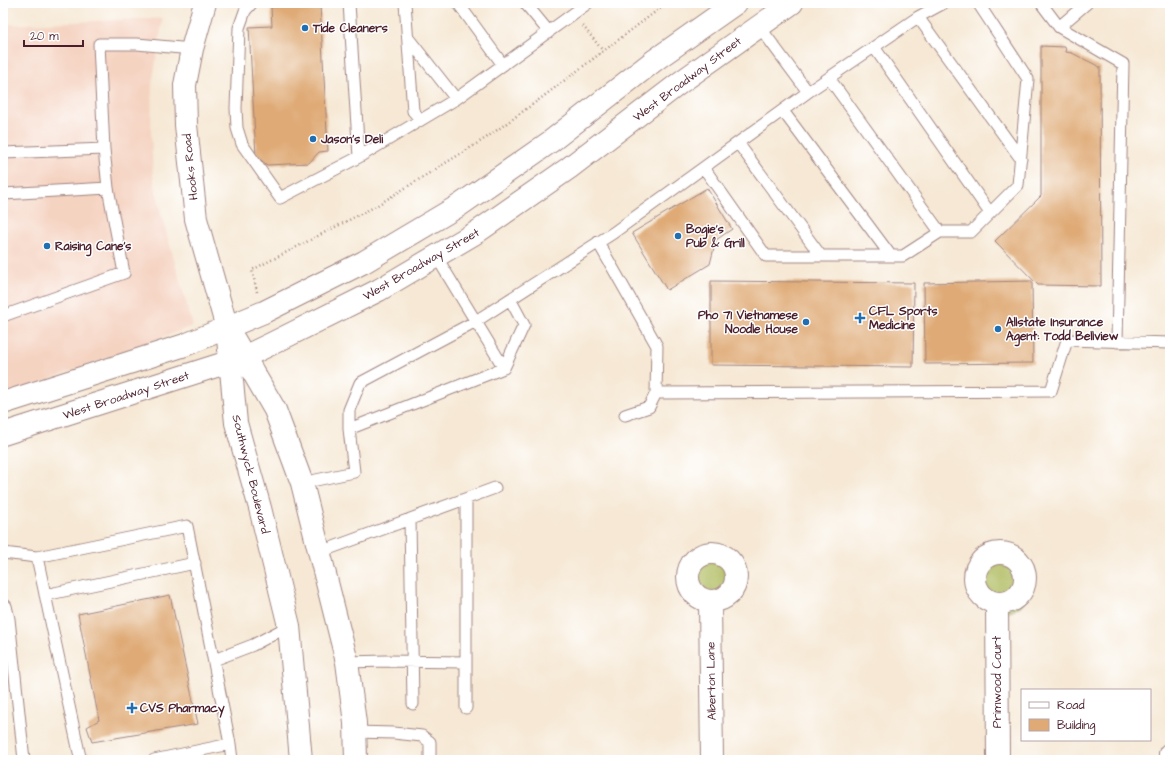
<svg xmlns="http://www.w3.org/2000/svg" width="1173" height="763" font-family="'Architects Daughter',sans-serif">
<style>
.built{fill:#f5d3c1}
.green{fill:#aeba5c;stroke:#7c6c44}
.building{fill:#dfaa76}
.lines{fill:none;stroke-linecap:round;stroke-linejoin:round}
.service-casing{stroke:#a08480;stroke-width:13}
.minor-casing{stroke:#a08480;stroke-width:24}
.tertiary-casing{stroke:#a08480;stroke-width:24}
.primary-casing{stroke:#a08480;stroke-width:24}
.path{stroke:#a08480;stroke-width:2.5;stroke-dasharray:1 3;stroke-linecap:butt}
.service{stroke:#fff;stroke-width:11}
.minor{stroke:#fff;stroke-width:22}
.tertiary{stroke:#fff;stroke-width:22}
.primary{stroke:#fff;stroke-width:22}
.poi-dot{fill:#1f6fb2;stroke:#fff;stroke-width:1.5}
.labels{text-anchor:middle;stroke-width:3;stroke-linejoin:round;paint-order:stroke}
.poi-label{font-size:12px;font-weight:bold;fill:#4a1f2b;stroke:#fff;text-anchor:start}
.street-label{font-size:12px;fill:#4a1f2b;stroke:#fff}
</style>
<rect width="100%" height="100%" fill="#fff"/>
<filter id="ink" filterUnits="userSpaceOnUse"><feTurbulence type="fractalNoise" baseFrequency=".025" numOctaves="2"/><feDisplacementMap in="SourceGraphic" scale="8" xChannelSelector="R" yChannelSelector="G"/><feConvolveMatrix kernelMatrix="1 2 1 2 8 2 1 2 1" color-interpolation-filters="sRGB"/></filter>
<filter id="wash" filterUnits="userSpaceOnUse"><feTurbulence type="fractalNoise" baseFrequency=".012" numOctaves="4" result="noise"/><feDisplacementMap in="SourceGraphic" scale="16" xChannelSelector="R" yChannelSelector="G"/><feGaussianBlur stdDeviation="0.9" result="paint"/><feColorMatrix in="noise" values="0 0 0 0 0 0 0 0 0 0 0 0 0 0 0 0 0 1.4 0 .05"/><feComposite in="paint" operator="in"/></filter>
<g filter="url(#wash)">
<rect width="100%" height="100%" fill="#f6e8d4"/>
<path class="built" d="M163,18L152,85L151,131L153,175L161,214L193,326L31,386L3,393V25Z"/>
<path class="green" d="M684 572a25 25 0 1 1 50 0a25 25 0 1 1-50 0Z
M978 588a25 25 0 1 1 50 0a25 25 0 1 1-50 0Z"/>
<g id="blocks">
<path class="building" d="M320,4L328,151L319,152L309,163L267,165L256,156L249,27L272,26L271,7Z
M1041,46L1065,47L1066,52L1072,53L1100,67L1101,286L1038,285L995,241L1041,196Z
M707,188L732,229L716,240L710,264L667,290L632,233Z
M711,281L914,283L913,367L711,365Z
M1032,281L1033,363L925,364L924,283Z
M170,595L198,724L92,742L87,727L99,720L78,614Z"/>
</g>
</g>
<g filter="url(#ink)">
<use href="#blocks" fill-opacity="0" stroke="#a08480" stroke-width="1"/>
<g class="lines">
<g class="service-casing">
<path id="service" d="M252,3L245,11L239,28L236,108L237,128L242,144L280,198L359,157L456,99L588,3
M349,3L359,157
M405,3L413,111L421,120
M458,3L503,65
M525,3L549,32
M1041,3L1059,27L1123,64L1117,342
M918,17L1021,159
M759,26L808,92
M1059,27L1087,3
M408,38L456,99
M874,47L990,213
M829,78L940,232
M783,111L891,256
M738,143L821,256
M3,153L104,149
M704,168L766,256H903L940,232H971L1018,185L1028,79L978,3
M3,194L108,188
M598,242L657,346L656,393L649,407L625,415
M436,256L504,368
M3,316L124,273L108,188L104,149L99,44H137L192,49
M656,393L1051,391L1067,340L1170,343
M349,429L504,368L524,325L510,299
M302,483L354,472L349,429V410L360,383L476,321L613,233L808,92L918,17L944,3
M466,499V708
M410,519L413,704
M320,552L495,488
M3,553L37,557L187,526L230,744L232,760
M37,557L80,757L83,760
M45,595L195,563
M3,604L6,606L9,619L24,760
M214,660L253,645L289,626
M347,662L386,661L466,662
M355,732L394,733L422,736L430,742V760
M154,760L230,744"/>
</g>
<g class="minor-casing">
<path id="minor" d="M975 578a25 25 0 1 1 50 0a25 25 0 1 1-50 0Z
M688 577a24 24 0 1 1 48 0a24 24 0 1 1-48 0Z
M710,602L712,760
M997,603L998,760
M1170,760V754"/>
</g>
<g class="tertiary-casing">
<path id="tertiary" d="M205,3L192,49L185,85L186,125L196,219L227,328L236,423L260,508L289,626L301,760
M235,341L275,410L302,483L347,662L355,723L356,760"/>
</g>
<g class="primary-casing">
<path id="primary" d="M3,403L185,345L264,312L364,262L460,205L550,142L655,60L736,3
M3,434L244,357L273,343L379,290L477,232L569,168L681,82L792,3"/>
</g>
<path class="path" d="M583,26L603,51
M257,292L252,270L376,206L486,138L536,102L667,3"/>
<use href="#service" class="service"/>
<use href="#minor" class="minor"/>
<use href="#tertiary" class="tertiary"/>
<use href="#primary" class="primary"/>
</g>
</g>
<g class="poi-dot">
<circle cx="305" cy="28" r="4"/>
<circle cx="313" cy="139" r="4"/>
<circle cx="678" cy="236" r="4"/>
<circle cx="47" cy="246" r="4"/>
<path d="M858 312h4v4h4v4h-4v4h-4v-4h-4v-4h4z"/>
<circle cx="806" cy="322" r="4"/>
<circle cx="998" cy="329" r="4"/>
<path d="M130 702h4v4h4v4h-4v4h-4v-4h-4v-4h4z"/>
</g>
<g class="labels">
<g class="poi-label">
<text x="313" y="32">Tide Cleaners</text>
<text x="321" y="143">Jason's Deli</text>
<text x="686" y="233">Bogie's<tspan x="686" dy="14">Pub &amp; Grill</tspan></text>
<text x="55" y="250">Raising Cane's</text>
<text x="869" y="315">CFL Sports<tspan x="869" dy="14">Medicine</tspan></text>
<text x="798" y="319" text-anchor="end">Pho 71 Vietnamese<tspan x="798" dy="14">Noodle House</tspan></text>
<text x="1006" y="326">Allstate Insurance<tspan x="1006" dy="14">Agent: Todd Bellview</tspan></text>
<text x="140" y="712">CVS Pharmacy</text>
</g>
<g class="street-label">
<text transform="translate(687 79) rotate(-37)" y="4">West Broadway Street</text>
<text transform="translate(190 167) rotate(-96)" y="4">Hooks Road</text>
<text transform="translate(421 264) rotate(-30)" y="4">West Broadway Street</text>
<text transform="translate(126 395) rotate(-18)" y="4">West Broadway Street</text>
<text transform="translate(251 474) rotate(76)" y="4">Southwyck Boulevard</text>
<text transform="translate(711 681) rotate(-91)" y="4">Alberton Lane</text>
<text transform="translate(997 682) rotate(-90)" y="4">Primwood Court</text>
</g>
</g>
<rect width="1173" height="763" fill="none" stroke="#fff" stroke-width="16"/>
<rect x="1021" y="689" width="130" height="52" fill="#ffffff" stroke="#b7a5aa"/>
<rect x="1029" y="702" width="20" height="6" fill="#ffffff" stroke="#b7a5aa"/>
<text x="1057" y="709" font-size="12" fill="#4a1f2b">Road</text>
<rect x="1029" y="719" width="20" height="12" fill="#dfaa76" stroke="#b7a5aa"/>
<text x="1057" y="729" font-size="12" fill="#4a1f2b">Building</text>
<path d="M24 40v6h59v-6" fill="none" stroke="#4a1f2b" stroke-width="2"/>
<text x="30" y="40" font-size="12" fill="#4a1f2b" stroke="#ffffff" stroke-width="3" paint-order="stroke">20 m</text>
</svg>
